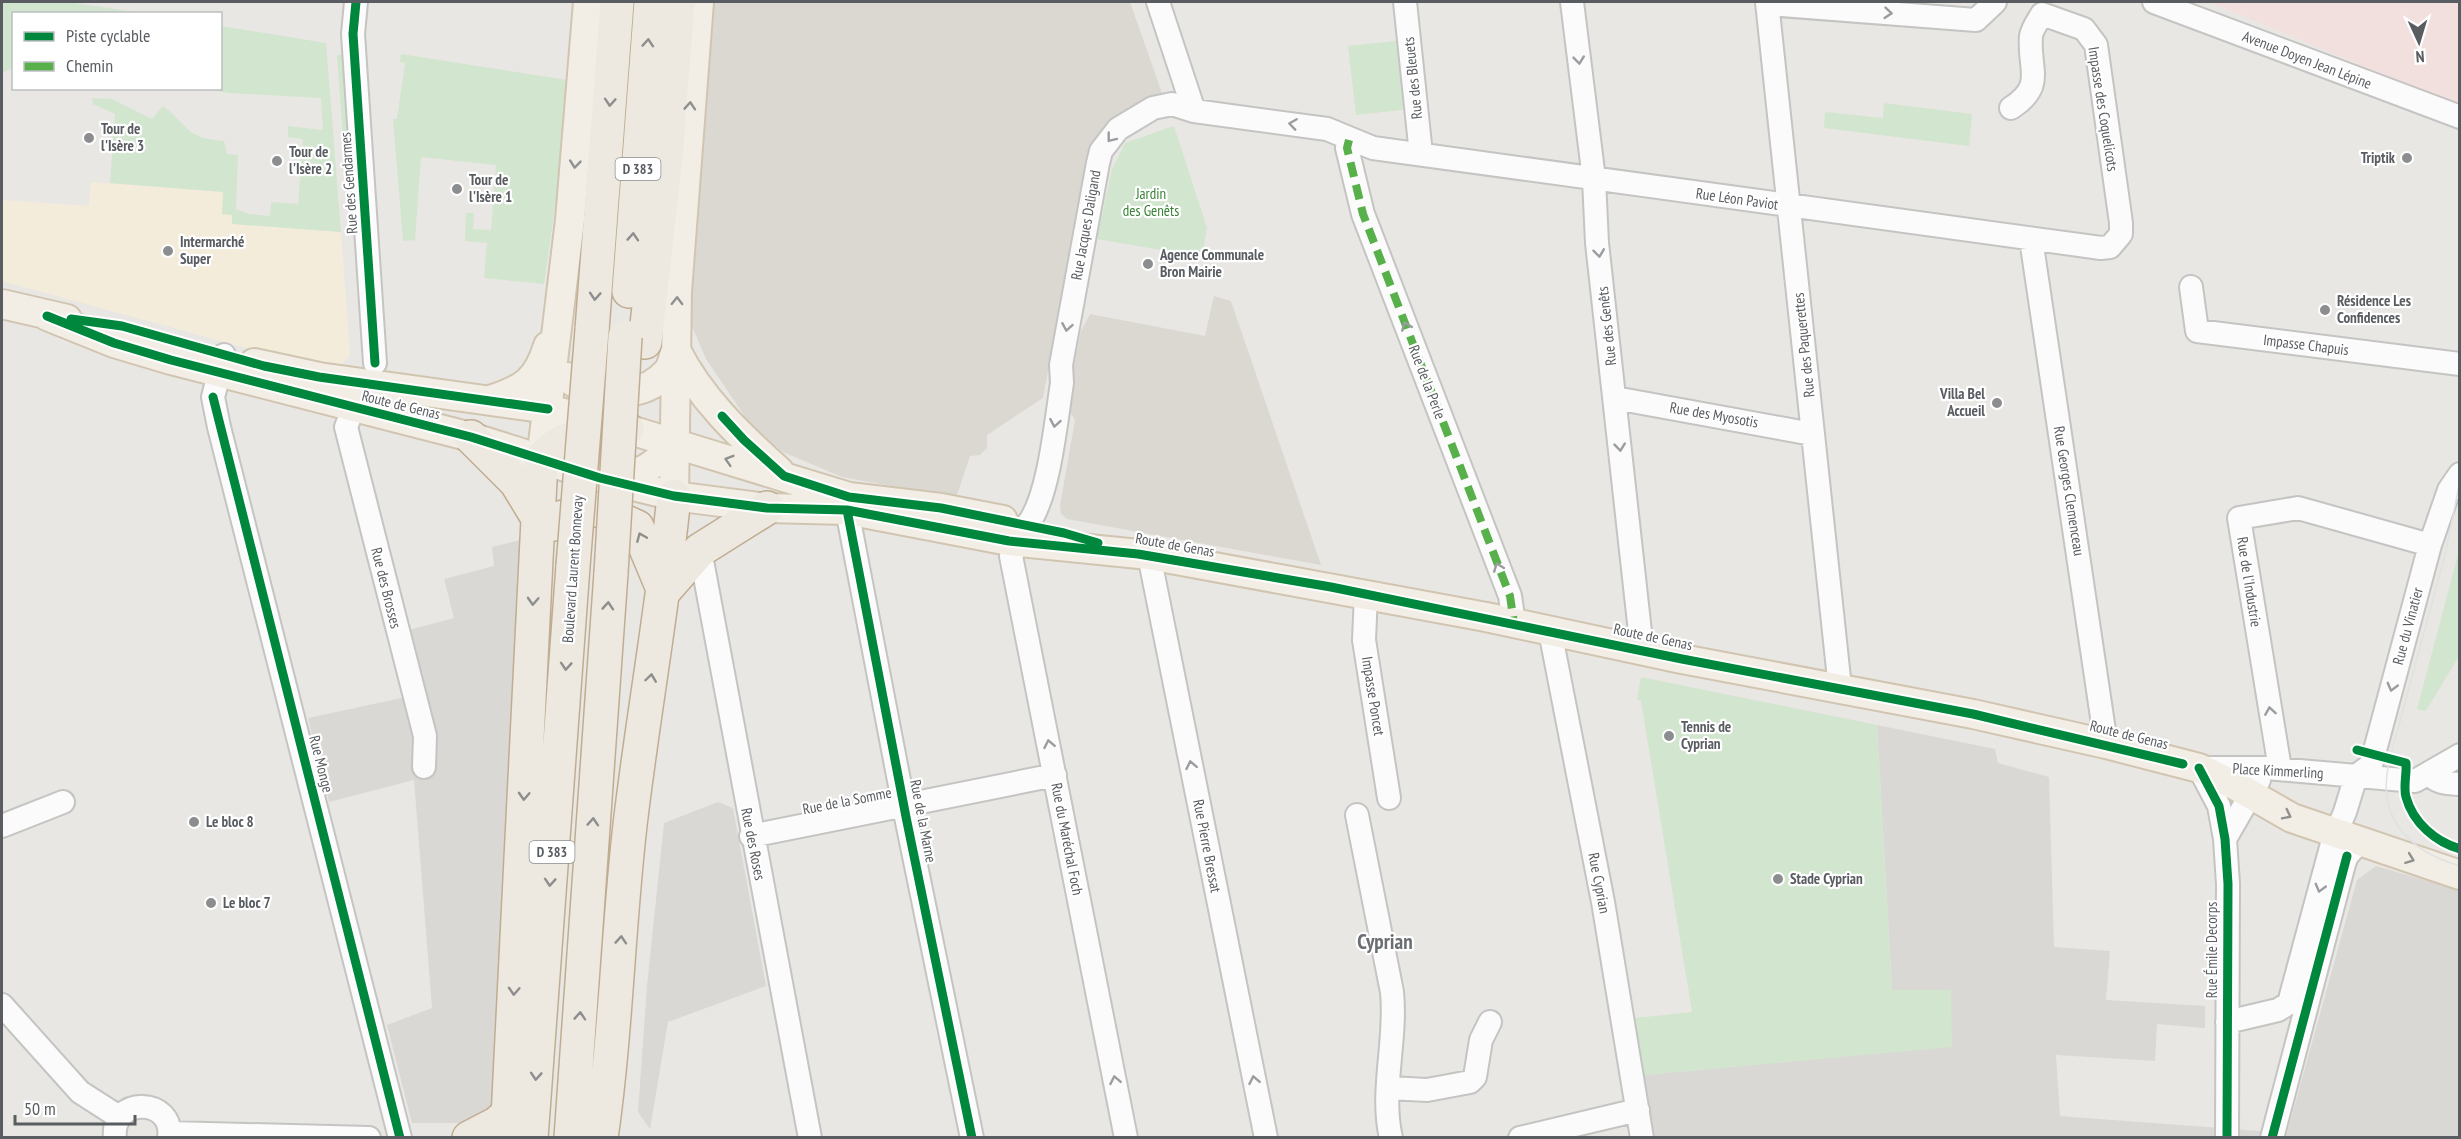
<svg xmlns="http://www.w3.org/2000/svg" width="2461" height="1139" font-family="'PT Sans Narrow',sans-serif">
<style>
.commercial{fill:#f4ecdb}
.industrial{fill:#dad8d4}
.education{fill:#dbd8d2}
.medical{fill:#f2e0df}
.green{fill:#d2e5ce}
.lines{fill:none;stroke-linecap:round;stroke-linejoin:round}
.minor-casing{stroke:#c4c4c3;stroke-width:26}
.major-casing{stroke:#d1c5b1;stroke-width:32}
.highway-casing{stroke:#c0ad91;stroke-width:36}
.minor{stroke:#fcfbfb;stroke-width:22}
.major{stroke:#f2eee6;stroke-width:28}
.highway{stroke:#ede9e0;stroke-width:33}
.tram{stroke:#e0e1e0;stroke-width:1.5}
.highway-bridge-casing{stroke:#c0ad91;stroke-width:36;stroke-linecap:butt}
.highway-bridge{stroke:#ede9e0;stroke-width:33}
.quiet{stroke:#58b04a;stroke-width:8;stroke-dasharray:15 8;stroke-linecap:butt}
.cycleway-casing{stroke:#fff;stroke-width:13}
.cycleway{stroke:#00873e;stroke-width:9}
.oneway{stroke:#9a9c9f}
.oneway2{stroke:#8d8e8d}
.oneway3{stroke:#8f9090}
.poi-dot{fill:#8b8d8e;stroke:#fff;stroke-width:2}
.labels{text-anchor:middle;stroke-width:4.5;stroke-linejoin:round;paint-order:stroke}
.shield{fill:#fff;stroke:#8b8e90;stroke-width:1.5}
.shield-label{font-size:14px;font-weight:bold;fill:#595d61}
.street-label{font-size:15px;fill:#595d61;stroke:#fff}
.poi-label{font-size:15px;font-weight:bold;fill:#595d61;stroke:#fff;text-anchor:start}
.park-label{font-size:15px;fill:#398336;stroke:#fff}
.district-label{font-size:21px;font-weight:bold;fill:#6a6f73;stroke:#fff}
</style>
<rect width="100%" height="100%" fill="#e9e7e3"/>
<path class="commercial" d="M91,182L224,192L222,214L232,215V224L341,232L350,355L339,366L294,359L275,350H254L2,281V200L89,206Z"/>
<path class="industrial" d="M524,539L496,1123H412L387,1025L432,1008L414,780L329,802L308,718L425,693L409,630L454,618L444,579L494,566L492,547Z
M1877,725L1995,749L1998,763L2049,777L2054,947L2110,951L2106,1000L2205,1006V1028L2157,1024L2155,1061L2056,1055L2060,1116L2287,1133L2357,880L2376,866L2459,890V1137H1655L1644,1075L1952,1046L1892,990Z
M718,802L733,808L766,986L668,1022L650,1129L638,1112L647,986L664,823Z"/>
<path class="education" d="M711,2H1130L1163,96L1087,164L1043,398L987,435V448L980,455L970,456L956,498L842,477L783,452L754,430L706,359L691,324L694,237Z
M1214,296L1231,301L1321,565L1067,519L1061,514L1060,506L1075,420L1066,406L1081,331L1090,314L1205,336Z"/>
<path class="medical" d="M2209,2H2459V105L2399,81Z"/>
<path class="green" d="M2,2H67L142,13L14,14L13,68L2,73Z
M221,26L326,43L341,232L232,224V215L222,214L223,192L110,183L115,114L93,104L92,98L112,99L152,119L163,106C190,126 184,138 224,141L227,154L238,155L236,209L249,214L270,216L271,202L298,204L303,139L288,137V126L323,130L321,98L229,93L206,89L220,88Z
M1403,40L1410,109L1356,115L1348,46Z
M347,54L356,172L346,179L337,55Z
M401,54L573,81L544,284L484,278L487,243L465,241L466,213H474L473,229L491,230L496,165L421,157L415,240L403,241L393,119H397L405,63L400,62Z
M1884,103L1972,114L1969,146L1824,128L1825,112L1883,118Z
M1174,126L1207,228L1202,257L1097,239L1112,169L1125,143Z
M2459,551V656L2426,711L2417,709Z
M1641,677L1877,725L1892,990H1951L1952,1047L1644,1075L1635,1018L1692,1012L1641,701L1637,700Z"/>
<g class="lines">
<g class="minor-casing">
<path id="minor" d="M356,2L353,34L375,363
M1158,2L1194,111
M1405,2L1421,154
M1572,2L1594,179L1597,243L1642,650
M1767,2L1840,688
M2154,2L2460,117
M1767,4L1976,20L1995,2
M1349,140L1347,148L1363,214L1510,596L1514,623
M2031,239L2106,744
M2191,287L2197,331L2460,364
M224,355L213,397L219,427L400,1138
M360,392L346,427L425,736L424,767
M1615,398L1812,434
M849,497L847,510L906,817L972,1138
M1027,525C1049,499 1056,420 1062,383L1061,365L1098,163L1101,151L1118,129L1153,108L1172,104L1194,111L1327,129L1373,148L2101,248L2110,247L2121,234V223L2096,45L2084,29L2042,14C2038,21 2032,29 2031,36C2028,70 2046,85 2011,108
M1018,542L1011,556L1126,1138
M700,550L810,1138
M1149,555L1266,1138
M1366,594L1364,640L1389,798
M1550,631L1603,902L1642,1138
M2280,769L2239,518L2298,508L2430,545
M2430,774C2437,784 2448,783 2460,784
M2356,776L2371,765L2430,545L2449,490L2460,474
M1357,815L1392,992C1397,1040 1380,1091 1391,1138
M2,826L63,802
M751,836L1055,775
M2225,839L2259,780
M2,1005L80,1092L119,1117
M2227,1022L2278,1010L2289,1003L2333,840L2345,812L2356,776
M1389,1088L1427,1090L1470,1082L1475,1077L1481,1040L1490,1022
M170,1133L369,1138
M2227,1137L2228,884L2225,839L2219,806L2199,768H2265L2415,781L2460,755
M115,1138C110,1096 175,1097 169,1138
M1520,1138L1638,1110
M2272,1138L2344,864L2347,856L2360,841"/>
</g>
<g class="major-casing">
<path id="major" d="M2,304L67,319
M47,316L114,343L171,360L471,437L600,478L674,496L767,508L847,510L1009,541L1149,555L1486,617L1682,659L1973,714L2106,744L2199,768L2238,787L2292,818L2460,875
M676,350C699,397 740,436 779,471
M254,363L319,377L548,409L627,429L849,497L941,508L1003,520
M568,377C573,384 580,385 588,388C615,396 647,395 667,372C672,367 673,357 676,350
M490,400C524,389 537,381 548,346
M541,460L570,220L588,2
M608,478C641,475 653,468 675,443
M674,496L677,292L699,2"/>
</g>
<g class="highway-casing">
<path id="highway" d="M629,291L651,2
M592,330L617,2
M645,342L666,158L678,2
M471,437L516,482L538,518
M554,524L559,518L597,509L637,527L663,589
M664,591L700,550L767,508
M469,1138L496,1124L509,1113
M507,1138L541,460C562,432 595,433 627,429
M531,1138L573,566
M571,1138L611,573
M601,1138C616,1034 618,929 630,825C643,715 663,607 674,496"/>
</g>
<use href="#minor" class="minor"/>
<use href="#major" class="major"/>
<use href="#highway" class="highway"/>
<path class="tram" d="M2460,481L2445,555L2390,758C2375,816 2406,850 2460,866"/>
<g class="highway-bridge-casing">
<path id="highway-bridge" d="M573,566L592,330
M611,573L625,337"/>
</g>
<use href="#highway-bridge" class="highway-bridge"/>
<path class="quiet" d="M1349,140L1347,148L1363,214L1510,596L1514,623"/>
<g class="cycleway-casing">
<path id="cycleway" d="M356,2L353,34L375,363
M47,316L114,343L171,360L471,437L600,478L674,496L767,508L847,510L1009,541L1138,554L1331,587L1682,659L1973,714L2183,764
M71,319L122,326L264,366L319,377L548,409
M213,397L400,1138
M722,416L744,440L784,476L849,497L941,508L1064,533L1098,543
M847,510L906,817L972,1138
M2357,750L2406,763C2407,774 2403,787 2406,797C2413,823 2436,842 2460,849
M2199,768L2219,806L2225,839L2228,884L2227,1137
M2272,1138L2347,856"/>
</g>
<use href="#cycleway" class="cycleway"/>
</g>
<defs><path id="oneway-chevron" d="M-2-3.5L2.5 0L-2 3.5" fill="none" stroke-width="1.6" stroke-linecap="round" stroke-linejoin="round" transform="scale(1.5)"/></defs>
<g class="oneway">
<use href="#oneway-chevron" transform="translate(1888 13) rotate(5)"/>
<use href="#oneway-chevron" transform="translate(1579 60) rotate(84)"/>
<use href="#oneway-chevron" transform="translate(1293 124) rotate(-172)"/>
<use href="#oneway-chevron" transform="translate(1111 138) rotate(128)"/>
<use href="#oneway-chevron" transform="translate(1599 253) rotate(83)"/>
<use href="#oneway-chevron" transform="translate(1406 326) rotate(-111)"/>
<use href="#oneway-chevron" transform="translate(1067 327) rotate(100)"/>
<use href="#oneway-chevron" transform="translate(1055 423) rotate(100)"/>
<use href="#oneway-chevron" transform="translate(1620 447) rotate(84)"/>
<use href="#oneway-chevron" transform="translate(1498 567) rotate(-111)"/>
<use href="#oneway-chevron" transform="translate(2392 687) rotate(105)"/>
<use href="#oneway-chevron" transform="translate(2270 711) rotate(-99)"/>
<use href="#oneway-chevron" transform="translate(1049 744) rotate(-101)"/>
<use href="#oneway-chevron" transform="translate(1191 765) rotate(-101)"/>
<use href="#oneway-chevron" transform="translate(2320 888) rotate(105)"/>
<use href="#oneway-chevron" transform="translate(1115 1080) rotate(-101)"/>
<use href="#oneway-chevron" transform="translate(1254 1080) rotate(-101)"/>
</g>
<g class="oneway2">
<use href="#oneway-chevron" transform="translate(648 43) rotate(-86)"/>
<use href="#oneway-chevron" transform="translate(610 102) rotate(94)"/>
<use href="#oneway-chevron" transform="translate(633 237) rotate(-86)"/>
<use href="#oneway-chevron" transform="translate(595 296) rotate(94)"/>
<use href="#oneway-chevron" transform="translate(641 537) rotate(-113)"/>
<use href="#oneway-chevron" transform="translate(533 601) rotate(93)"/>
<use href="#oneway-chevron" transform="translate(608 606) rotate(-86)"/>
<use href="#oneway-chevron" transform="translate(566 666) rotate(94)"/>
<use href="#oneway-chevron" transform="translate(651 678) rotate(-82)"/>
<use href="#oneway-chevron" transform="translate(524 796) rotate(93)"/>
<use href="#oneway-chevron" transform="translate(593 822) rotate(-86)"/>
<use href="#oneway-chevron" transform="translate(550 882) rotate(94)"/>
<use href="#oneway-chevron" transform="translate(621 940) rotate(-86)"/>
<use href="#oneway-chevron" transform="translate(514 991) rotate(93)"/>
<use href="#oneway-chevron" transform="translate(580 1016) rotate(-86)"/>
<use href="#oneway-chevron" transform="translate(536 1076) rotate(94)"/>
</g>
<g class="oneway3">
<use href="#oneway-chevron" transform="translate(690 106) rotate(-86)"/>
<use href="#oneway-chevron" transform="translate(575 164) rotate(96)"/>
<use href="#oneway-chevron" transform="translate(677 301) rotate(-89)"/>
<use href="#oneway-chevron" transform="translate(729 460) rotate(-163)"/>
<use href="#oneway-chevron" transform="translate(2287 815) rotate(27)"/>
<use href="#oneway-chevron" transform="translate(2410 859) rotate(21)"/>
</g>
<g class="poi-dot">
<circle cx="89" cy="138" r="6"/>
<circle cx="2407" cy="158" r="6"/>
<circle cx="277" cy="161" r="6"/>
<circle cx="457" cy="189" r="6"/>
<circle cx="168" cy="251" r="6"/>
<circle cx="1148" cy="264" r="6"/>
<circle cx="2325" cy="310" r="6"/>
<circle cx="1997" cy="403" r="6"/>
<circle cx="1669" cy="736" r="6"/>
<circle cx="194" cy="822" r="6"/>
<circle cx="1778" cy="879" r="6"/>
<circle cx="211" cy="903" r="6"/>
</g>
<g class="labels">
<g class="shield">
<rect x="615.5" y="158" width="45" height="22" rx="4.5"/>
<rect x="529.5" y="841" width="45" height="22" rx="4.5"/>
</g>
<g class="shield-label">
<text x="638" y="174">D 383</text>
<text x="552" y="857">D 383</text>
</g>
<g class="street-label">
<text transform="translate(2307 60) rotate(21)" y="5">Avenue Doyen Jean Lépine</text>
<text transform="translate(1413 78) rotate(-96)" y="5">Rue des Bleuets</text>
<text transform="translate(2103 109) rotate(81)" y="5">Impasse des Coquelicots</text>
<text transform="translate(349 183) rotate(-94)" y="5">Rue des Gendarmes</text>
<text transform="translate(1737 199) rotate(8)" y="5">Rue Léon Paviot</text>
<text transform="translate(1086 225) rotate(-80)" y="5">Rue Jacques Daligand</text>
<text transform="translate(1607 326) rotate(-96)" y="5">Rue des Genêts</text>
<text transform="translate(1804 345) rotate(-96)" y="5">Rue des Paquerettes</text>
<text transform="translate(2306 345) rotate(7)" y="5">Impasse Chapuis</text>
<text transform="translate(1427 382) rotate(69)" y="5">Rue de la Perle</text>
<text transform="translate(401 405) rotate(14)" y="5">Route de Genas</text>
<text transform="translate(1714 415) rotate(10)" y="5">Rue des Myosotis</text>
<text transform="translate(2069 491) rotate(81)" y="5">Rue Georges Clemenceau</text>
<text transform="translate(1175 545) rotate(10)" y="5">Route de Genas</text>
<text transform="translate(573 569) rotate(-86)" y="5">Boulevard Laurent Bonnevay</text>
<text transform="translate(2249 582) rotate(81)" y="5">Rue de l'Industrie</text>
<text transform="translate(386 588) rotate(76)" y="5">Rue des Brosses</text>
<text transform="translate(2408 626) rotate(-75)" y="5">Rue du Vinatier</text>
<text transform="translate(1653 637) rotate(12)" y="5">Route de Genas</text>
<text transform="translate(1373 696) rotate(81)" y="5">Impasse Poncet</text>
<text transform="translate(2129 735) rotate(14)" y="5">Route de Genas</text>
<text transform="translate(321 764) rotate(76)" y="5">Rue Monge</text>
<text transform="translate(2278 771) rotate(3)" y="5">Place Kimmerling</text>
<text transform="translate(847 801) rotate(-11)" y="5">Rue de la Somme</text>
<text transform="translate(923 821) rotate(79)" y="5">Rue de la Marne</text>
<text transform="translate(1067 839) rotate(79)" y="5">Rue du Maréchal Foch</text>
<text transform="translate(753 844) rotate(79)" y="5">Rue des Roses</text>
<text transform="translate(1207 846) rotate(79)" y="5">Rue Pierre Bressat</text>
<text transform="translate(1599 883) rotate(79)" y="5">Rue Cyprian</text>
<text transform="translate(2212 950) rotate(-90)" y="5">Rue Émile Decorps</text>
</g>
<g class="poi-label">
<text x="101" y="134">Tour de<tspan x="101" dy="17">l'Isère 3</tspan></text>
<text x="289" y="157">Tour de<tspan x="289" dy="17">l'Isère 2</tspan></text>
<text x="2395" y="163" text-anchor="end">Triptik</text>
<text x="469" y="185">Tour de<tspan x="469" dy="17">l'Isère 1</tspan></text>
<text x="180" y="247">Intermarché<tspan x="180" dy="17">Super</tspan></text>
<text x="1160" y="260">Agence Communale<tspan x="1160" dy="17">Bron Mairie</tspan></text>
<text x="2337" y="306">Résidence Les<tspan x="2337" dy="17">Confidences</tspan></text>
<text x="1985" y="399" text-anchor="end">Villa Bel<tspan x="1985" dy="17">Accueil</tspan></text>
<text x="1681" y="732">Tennis de<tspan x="1681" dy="17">Cyprian</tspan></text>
<text x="206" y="827">Le bloc 8</text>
<text x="1790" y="884">Stade Cyprian</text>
<text x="223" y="908">Le bloc 7</text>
</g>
<g class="park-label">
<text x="1151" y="199">Jardin<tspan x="1151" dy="17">des Genêts</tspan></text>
</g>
<g class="district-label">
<text x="1385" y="949">Cyprian</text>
</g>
</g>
<rect width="2461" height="1139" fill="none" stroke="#595d61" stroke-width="6"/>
<rect x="12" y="12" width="210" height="78" fill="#ffffff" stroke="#bdbec0" stroke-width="1.5"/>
<rect x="24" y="32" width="30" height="9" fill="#00873e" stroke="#bdbec0" stroke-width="1.5"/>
<text x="66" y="42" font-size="18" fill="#595d61">Piste cyclable</text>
<rect x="24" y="62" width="30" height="9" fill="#58b04a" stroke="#bdbec0" stroke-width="1.5"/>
<text x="66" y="72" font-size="18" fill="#595d61">Chemin</text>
<g transform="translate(2419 42) rotate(176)" stroke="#ffffff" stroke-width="4.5" paint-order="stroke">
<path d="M0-4.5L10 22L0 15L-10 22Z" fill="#595d61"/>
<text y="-9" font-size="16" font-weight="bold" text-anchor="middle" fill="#595d61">N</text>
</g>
<path d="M15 1115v9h120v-9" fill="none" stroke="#595d61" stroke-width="3"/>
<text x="24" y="1115" font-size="18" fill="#595d61" stroke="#ffffff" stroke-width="4.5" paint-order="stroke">50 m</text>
</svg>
